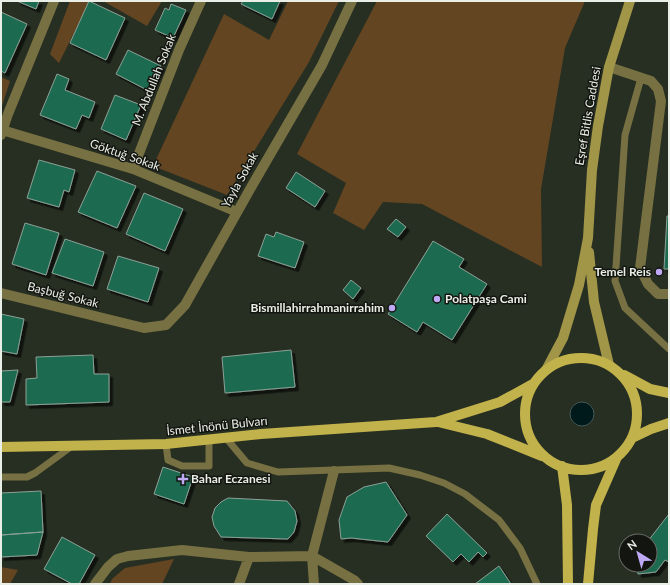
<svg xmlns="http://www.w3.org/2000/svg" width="670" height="585" font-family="Lato,sans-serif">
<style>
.green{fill:#634522}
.water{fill:#00191b;stroke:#465958}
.building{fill:#1d6b50;stroke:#8ca097;filter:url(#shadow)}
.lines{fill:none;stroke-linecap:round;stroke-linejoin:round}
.service{stroke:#777042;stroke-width:7}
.minor{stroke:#777042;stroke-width:10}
.secondary{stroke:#a19548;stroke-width:10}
.primary{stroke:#c2b24b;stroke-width:10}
.poi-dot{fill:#bea9f5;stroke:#131610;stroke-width:1.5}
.labels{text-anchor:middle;stroke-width:3;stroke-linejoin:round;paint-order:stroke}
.street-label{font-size:12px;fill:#e9eee6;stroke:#131610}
.poi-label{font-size:12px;font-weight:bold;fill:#e9eee6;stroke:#131610;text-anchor:end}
</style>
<defs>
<filter id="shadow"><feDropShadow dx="3.5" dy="3.5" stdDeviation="0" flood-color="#0009"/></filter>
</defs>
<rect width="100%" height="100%" fill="#272f22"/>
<path class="green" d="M70,1H90L59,63L50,54Z
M103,1H162L147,26Z
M288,1H339L309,62L227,195L153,166L224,14L269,40Z
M377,1H585L565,48L541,189L542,267L422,204L383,202L364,230L333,213L346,183L297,154Z
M1,77L10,81L1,109Z
M174,559L162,584H110L112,579L125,568Z
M1,567L18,570L10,584H1Z"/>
<path class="water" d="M570 414a12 12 0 1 1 24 0a12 12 0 1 1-24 0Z"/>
<path class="building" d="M17,1H39L36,9Z
M89,1L125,18L106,60L70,43Z
M243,1H280L272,19L241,4Z
M171,4L186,10L173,38L155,30L165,8L169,10Z
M1,12L27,24L5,73L1,71Z
M128,50L161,66L149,91L116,74Z
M57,74L69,79L65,90L95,102L89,118L82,115L76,129L40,115Z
M115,95L141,105L126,140L101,129Z
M39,160L75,170L69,192L64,190L59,207L27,198Z
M97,171L136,186L117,228L78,212Z
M296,172L325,191L315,207L286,188Z
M144,193L183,209L165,251L126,234Z
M667,216H669V269H664Z
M396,219L406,227L398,237L387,229Z
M25,223L59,233L46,275L12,264Z
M276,232L304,242L295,268L258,256L266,234L274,237Z
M65,239L104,252L93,286L52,273Z
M433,241L464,259L459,267L487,284L452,340L423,322L417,332L388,314Z
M118,256L159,268L148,302L107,289Z
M351,280L361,288L353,299L343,290Z
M1,314L24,319L17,354L1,351Z
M291,350L295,387L225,393L222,357Z
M93,355L94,374H109V402L26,405V379L37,378L36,357Z
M18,370L10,402H1V371Z
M163,467L193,477L184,504L154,494Z
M386,482L407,515L388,542L351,538L341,539L339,520L347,497L364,487Z
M41,491L43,532L1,535V493Z
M228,498L287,501L295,511L297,521L294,532L288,539L221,537L214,526L212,517L215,508L221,502Z
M447,514L487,553L483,557L478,552L469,562L461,554L453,562L426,536Z
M669,514V562L665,560L656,572L638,574L637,565H650V541H648Z
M43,532L37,555L1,557V535Z
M62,537L95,555L79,584H72L44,569Z
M499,566L511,584H475Z"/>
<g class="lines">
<path class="service" d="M641,78L625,135L615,281L625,308L669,349
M226,438L247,463L278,472L389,468L420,475L444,483L465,494L499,520L520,548L537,584
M166,444L168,460L182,466H209V439
M1,477H27L35,473L72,446"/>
<path class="minor" d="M609,67L651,81L658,89L661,101L640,268L648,284L658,294H669
M2,130L133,169L237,212
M1,135L8,114L54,1
M133,169L179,50L201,1
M1,293L144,328L166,325L185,305L253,184L322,65L352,1
M312,556L354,580L358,584
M95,584L108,567L117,559L128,556L182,550L249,557
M239,584L249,557L312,556
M314,584L312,556L334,471"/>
<path class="secondary" d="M589,252L594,302L609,365
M546,370L563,338L579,285L588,238L592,170L598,126L609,67L630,1"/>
<path class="primary" d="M525 414a56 56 0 1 1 112 0a56 56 0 1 1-112 0Z
M624,375L650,389L669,393
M438,422L487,434L542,456
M632,438L651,429L669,423
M1,447L166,444L261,434L436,422L500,402L533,384
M562,466L567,505L568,584
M588,584L593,529L596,505L617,457"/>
</g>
<g class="poi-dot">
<circle cx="659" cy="272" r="4"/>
<circle cx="437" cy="299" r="4"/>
<circle cx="392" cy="308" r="4"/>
<path d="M181 473h4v4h4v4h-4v4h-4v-4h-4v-4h4z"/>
</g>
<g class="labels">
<g class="street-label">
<text transform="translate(154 80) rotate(-68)" y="4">M. Abdullah Sokak</text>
<text transform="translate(588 116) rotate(-80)" y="4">Eşref Bitlis Caddesi</text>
<text transform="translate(125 155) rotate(19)" y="4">Göktuğ Sokak</text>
<text transform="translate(240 180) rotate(-61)" y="4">Yayla Sokak</text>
<text transform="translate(63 295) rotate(14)" y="4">Başbuğ Sokak</text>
<text transform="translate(217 426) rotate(-6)" y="4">İsmet İnönü Bulvarı</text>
</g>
<g class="poi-label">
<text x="651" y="276">Temel Reis</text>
<text x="445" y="303" text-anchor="start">Polatpaşa Cami</text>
<text x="384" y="312">Bismillahirrahmanirrahim</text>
<text x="191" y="483" text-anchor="start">Bahar Eczanesi</text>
</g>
</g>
<rect width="670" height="585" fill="none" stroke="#e9eee6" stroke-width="4"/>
<g transform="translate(638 553) rotate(323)"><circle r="19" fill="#131610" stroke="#696c66"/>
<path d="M0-3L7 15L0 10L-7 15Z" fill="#bea9f5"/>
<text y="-6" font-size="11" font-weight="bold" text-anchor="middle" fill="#e9eee6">N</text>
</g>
</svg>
